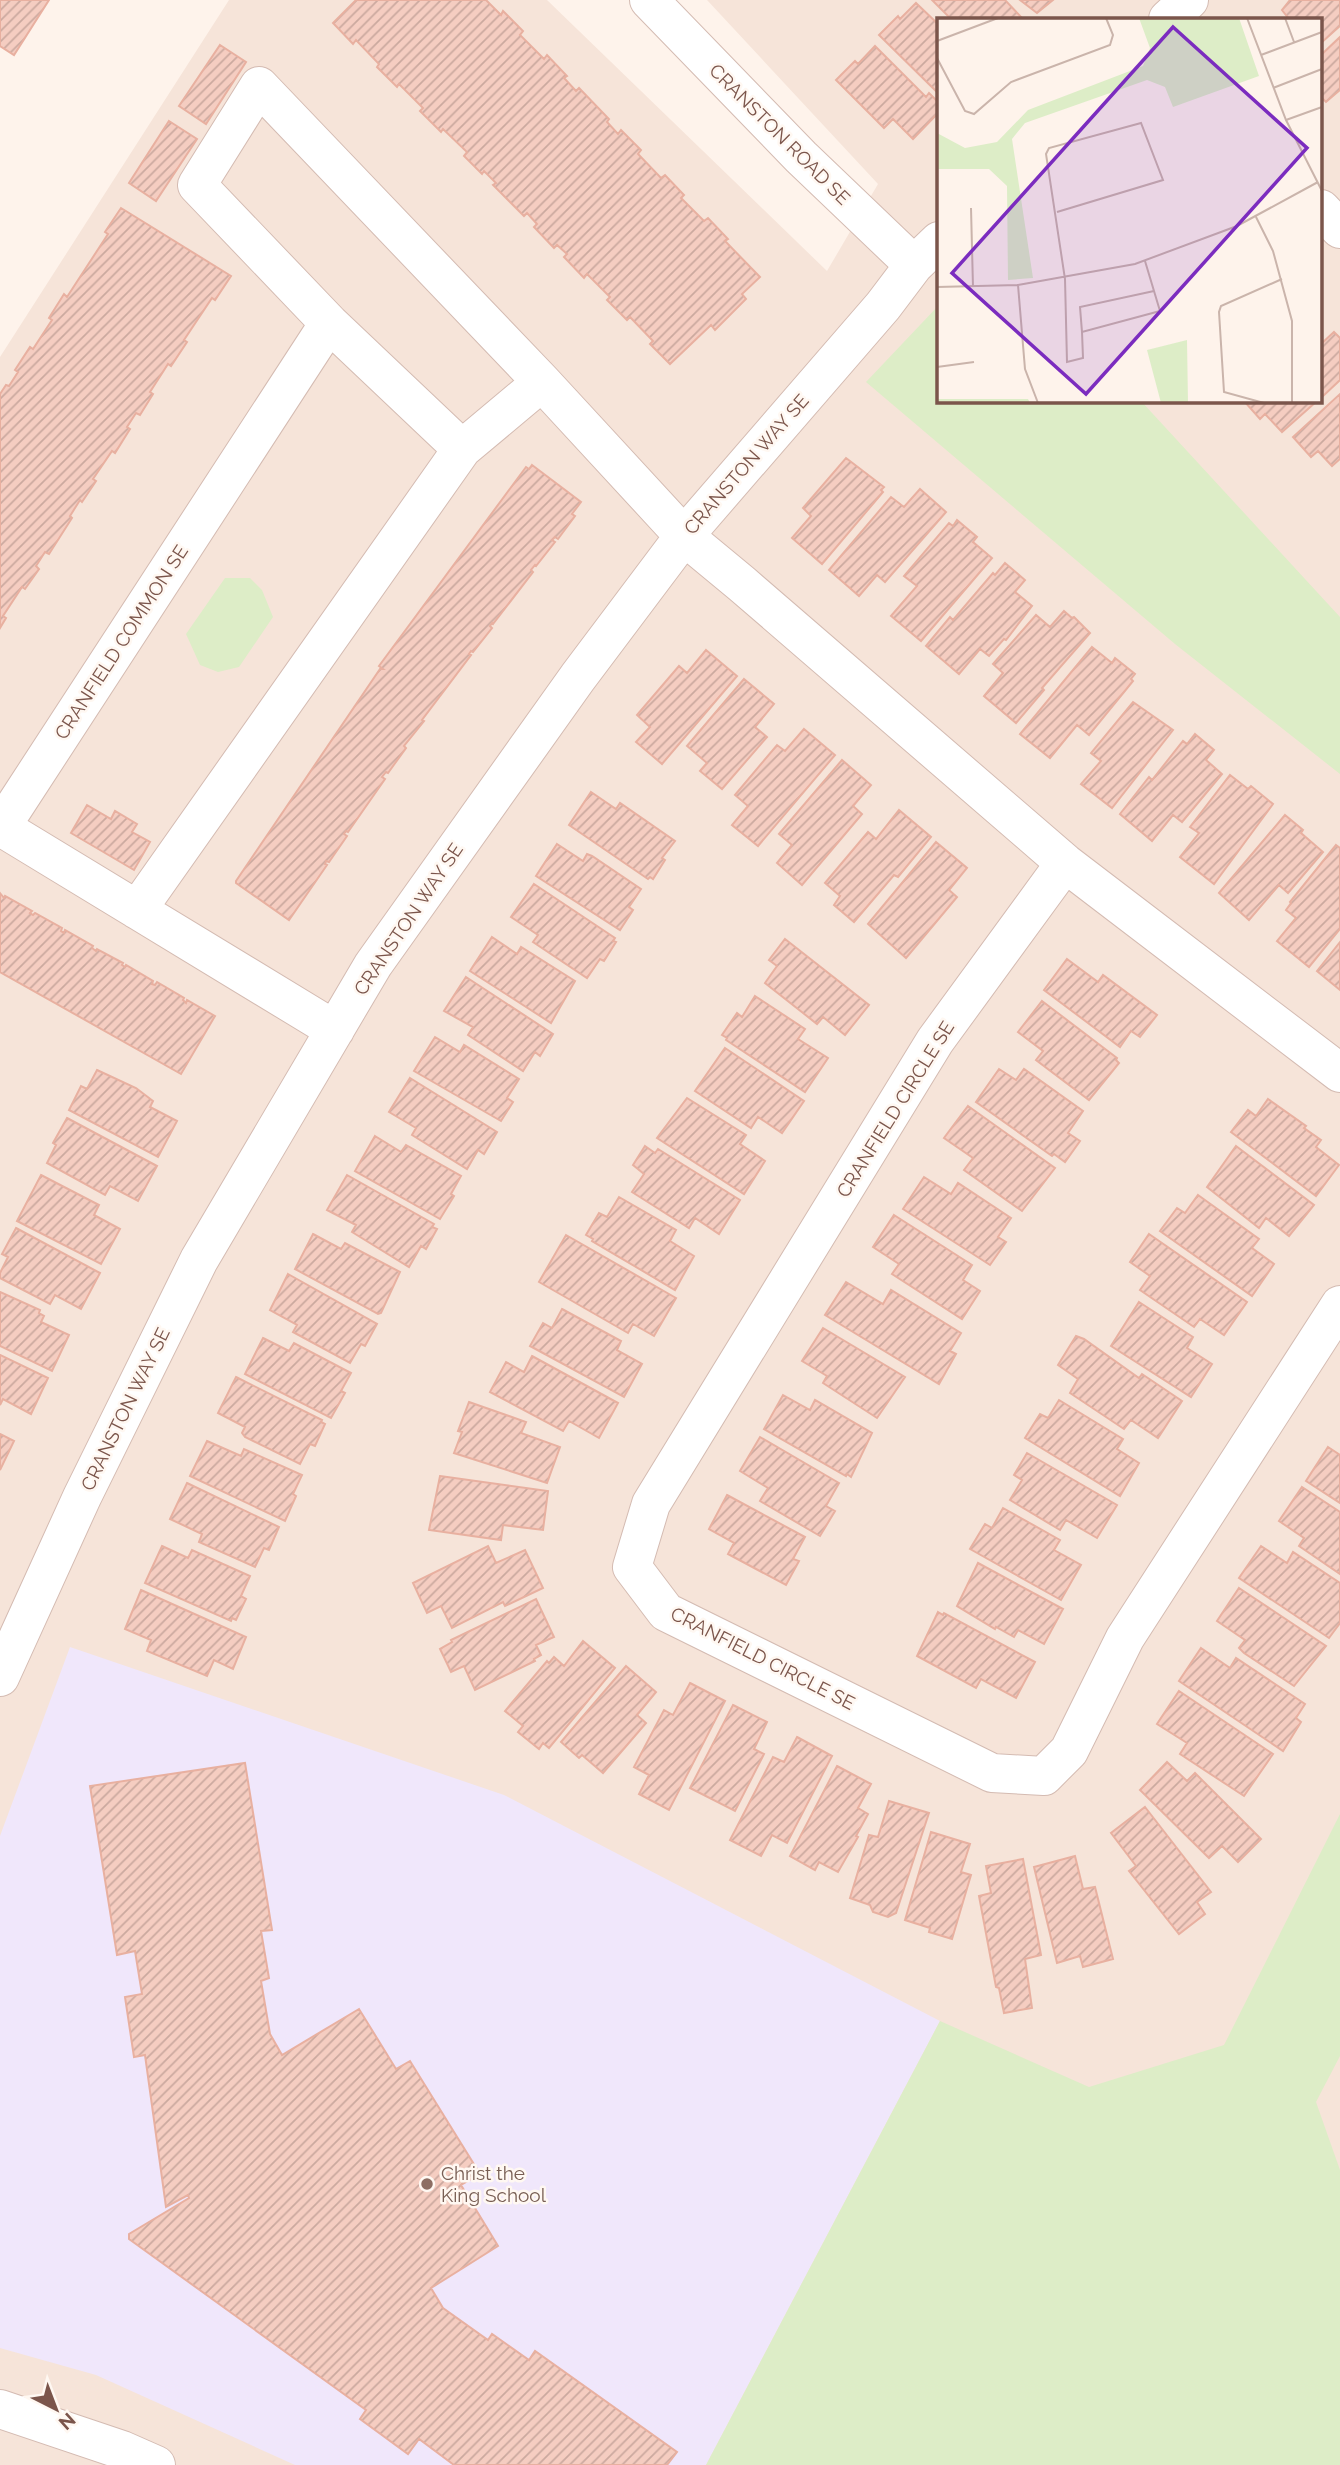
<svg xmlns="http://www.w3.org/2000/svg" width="1340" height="2465" font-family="Raleway,sans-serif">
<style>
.residential{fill:#f6e4d9;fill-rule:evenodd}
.education{fill:#f0e7fb}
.park{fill:#ddedc7}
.building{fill:url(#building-hatch);stroke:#e8b0a0;stroke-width:2}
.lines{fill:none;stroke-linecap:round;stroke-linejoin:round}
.minor-casing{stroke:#d4bbb2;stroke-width:40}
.minor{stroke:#fff;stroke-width:38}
.education-dot{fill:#8d6e63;stroke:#fff8f2;stroke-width:2.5}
.labels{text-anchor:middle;stroke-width:5;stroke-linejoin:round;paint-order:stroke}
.street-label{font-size:19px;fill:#7b554b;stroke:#fff8f2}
.education-label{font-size:19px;fill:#785e54;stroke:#fff8f2;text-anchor:start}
.inset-road{fill:none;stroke:#cab4ab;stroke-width:2}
.view{fill:#7b2cbf;fill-opacity:0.15;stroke:#7b2cbf;stroke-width:3.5}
.inset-edge{fill:none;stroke:#7b554b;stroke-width:3.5}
</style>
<defs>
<pattern id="building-hatch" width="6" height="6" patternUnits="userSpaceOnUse" patternTransform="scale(1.75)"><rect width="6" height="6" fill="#f5cdc1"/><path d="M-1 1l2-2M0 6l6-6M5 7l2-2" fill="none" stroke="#cba99f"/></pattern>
</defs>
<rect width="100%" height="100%" fill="#fef3eb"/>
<path class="residential" d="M229,0H547L827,271L878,184L707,0H1340V2465H0V357ZM939,19H1321V401H939Z"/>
<path class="education" d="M70,1647L504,1795L940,2021L706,2465H295L96,2375L0,2348V1836Z"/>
<path class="park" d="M939,305V401H1141L1340,617V774L1175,644L866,382Z
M225,578H250L262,590L273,617L239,667L218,672L200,665L186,634Z
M1340,1814V2056L1316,2102L1340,2170V2465H706L940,2021L1089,2087L1224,2045Z"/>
<path class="building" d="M0,0H49L14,55L0,46Z
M356,0H486L501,15L503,11L523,31L520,35L544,59L547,55L567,76L564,78L576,91L579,88L609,119L607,122L618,134L621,130L641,150L638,154L661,178L665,175L684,195L681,198L704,221L708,218L728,239L725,241L760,277L742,294L746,299L715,330L711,325L670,364L650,344L653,341L630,317L627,320L607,300L610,297L587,274L584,278L564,257L567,254L557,245L554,248L534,227L537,224L527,213L524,216L493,185L496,183L484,171L482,174L464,156L467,152L443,129L441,132L420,111L423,108L399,84L397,87L377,67L379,64L356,40L353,44L333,23Z
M932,0H1005L1023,19H951Z
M1020,0H1053L1037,13Z
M1290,0H1340V26L1321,43V19H1289L1282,10Z
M916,3L939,25V94L879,35L898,16L900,19Z
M1340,37V90L1326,102L1321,97V55Z
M220,45L246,62L206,124L179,106Z
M875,46L926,97L929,93L939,103V112L913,139L893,119L884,128L836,80L855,61L858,64Z
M169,121L197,139L156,201L129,183Z
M121,208L231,276L215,300L212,298L184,340L187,342L171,366L168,364L150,392L153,394L140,415L136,413L127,427L130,429L115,453L112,451L93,479L96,481L82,502L80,500L70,516L72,518L49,554L45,552L36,566L39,569L25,589L22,587L3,616L6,618L0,628V394L6,385L9,386L18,372L15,370L30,347L33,349L52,320L49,318L64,294L67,297L108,234L105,232Z
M1334,332L1340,338V380L1321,398V344Z
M1340,394V459L1332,466L1318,451L1311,457L1293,437Z
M1244,401H1317L1282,432L1265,414L1260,419Z
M846,458L884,487L881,490L883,492L822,564L792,538L811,516L803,508Z
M532,465L581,502L572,514L575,516L558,539L555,537L552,540L555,542L536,566L535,565L531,570L533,572L493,624L492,623L490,626L492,628L473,652L471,651L469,654L471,655L422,720L424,721L404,746L406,748L388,773L386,772L382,777L385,779L348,832L346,831L344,834L347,836L329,862L326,861L325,864L327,865L289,920L236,883V881L380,669H383L379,666L526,467L529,469Z
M920,489L946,512L885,582L877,575L859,596L829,570L891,497L904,507Z
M957,520L977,537L973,542L992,558L921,641L891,616L917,586L904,576L949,523L953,526Z
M1005,563L1025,580L1015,592L1032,606L1006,640L1004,639L989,656L980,649L959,674L926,646L950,617L953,620L993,573L995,575Z
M1064,611L1072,618L1074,617L1090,633L1042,688L1044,690L1016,723L984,696L1003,673L993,664L1036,615L1050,627Z
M1092,647L1112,663L1115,658L1135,674L1131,679L1133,681L1089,735L1077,725L1050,758L1020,734Z
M706,650L737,676L662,764L636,742L650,727L637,715L679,666L687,673Z
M744,679L774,704L755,727L767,737L722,789L700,771L707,763L687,746Z
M1133,702L1173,730L1112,808L1081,784L1101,761L1091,753Z
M804,729L835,755L758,846L732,825L748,806L735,795L777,745L785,751Z
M1195,734L1214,750L1206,760L1222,774L1182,822L1173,815L1152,841L1120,814L1149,777L1152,780L1183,741L1187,744Z
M842,760L871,785L853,806L862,814L802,885L777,863L792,845L779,834Z
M1230,775L1248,789L1251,786L1273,804L1214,884L1180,857L1199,833L1190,827Z
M591,792L616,809L620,803L675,841L662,858L665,860L653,879L650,877L648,879L569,825Z
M87,805L111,819L115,811L137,824L132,832L150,842L134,870L71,833Z
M899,810L931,837L898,877L894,875L854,922L834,905L840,896L825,883L868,832L876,839Z
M1285,815L1303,830L1301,833L1323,852L1288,893L1279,885L1249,920L1219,893Z
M936,842L967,868L949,890L957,897L906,958L868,924Z
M557,844L583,861L587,854L592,856L641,889L629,907L633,910L620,930L536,876Z
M1336,845L1340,848V929L1309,967L1277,941L1296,918L1286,910L1291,903L1290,902Z
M534,884L615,938L613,941L616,942L604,961L600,959L587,978L533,942L538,935L511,917Z
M0,893L4,898L5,896L32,911L30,913L33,915L35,913L62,928L61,931L64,933L65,930L93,946L92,948L96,951L97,949L123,963L122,965L125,967L126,965L153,981L152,984L155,985L157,982L184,998L183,1000L186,1003L187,1000L215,1016L181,1074L0,972Z
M492,937L517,954L521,947L575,981L551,1023L470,971Z
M785,939L869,1005L845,1035L823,1017L817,1024L765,983L777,966L769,960Z
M1340,942V990L1317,971Z
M1067,959L1098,982L1103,975L1157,1015L1140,1037L1131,1031L1120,1047L1044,990Z
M466,977L553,1034L540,1056L535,1052L523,1071L468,1035L473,1027L444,1011Z
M755,996L805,1029L798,1039L828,1058L805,1092L726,1040L727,1038L722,1035L737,1013L742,1017Z
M1042,1001L1117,1058L1116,1060L1119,1063L1089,1100L1036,1060L1043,1051L1018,1032Z
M435,1037L460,1052L464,1045L519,1079L507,1098L513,1102L501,1121L414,1071Z
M725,1048L804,1101L782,1133L758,1117L751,1128L695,1091Z
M999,1069L1016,1080L1024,1069L1083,1111L1068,1133L1080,1141L1065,1162L1054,1154L1052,1156L976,1102Z
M97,1070L136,1088L153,1101L150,1107L177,1121L158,1157L69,1110L81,1086L87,1089Z
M410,1078L497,1132L484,1154L478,1150L467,1169L412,1135L416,1128L389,1112Z
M687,1098L746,1135L740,1144L765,1161L744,1194L657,1138Z
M1268,1099L1306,1126L1304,1128L1321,1140L1316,1147L1339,1165L1316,1196L1231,1132L1248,1110L1256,1116Z
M968,1106L1055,1168L1022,1211L964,1170L973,1158L944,1138Z
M67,1118L157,1166L138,1201L110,1186L105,1195L47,1163L56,1145L53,1143Z
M375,1136L401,1152L406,1145L461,1176L451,1194L454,1196L440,1219L355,1171Z
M645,1146L655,1153L658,1149L740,1200L719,1234L695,1218L689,1228L632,1192L644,1174L633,1165Z
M1236,1146L1314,1205L1289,1236L1266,1218L1259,1228L1207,1187Z
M41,1175L99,1205L94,1215L120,1229L101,1264L17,1221Z
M347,1175L434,1224L432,1227L437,1229L426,1249L421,1246L409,1267L352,1232L356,1225L327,1210Z
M924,1177L951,1194L958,1183L1011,1218L998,1237L1006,1242L990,1265L903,1209Z
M1198,1195L1259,1239L1252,1248L1274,1264L1252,1296L1160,1231L1177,1208L1185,1213Z
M619,1197L676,1230L670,1241L694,1256L675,1290L592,1241L593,1239L586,1235L599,1213L607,1217Z
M894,1215L972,1265L963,1280L980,1291L962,1319L892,1274L899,1264L873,1247Z
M16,1228L100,1273L81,1309L55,1295L50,1304L0,1278V1273L8,1257L2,1254Z
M313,1234L341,1249L345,1243L400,1272L381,1313L378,1314L295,1269Z
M1149,1234L1247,1302L1224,1335L1200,1319L1194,1327L1140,1290L1150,1276L1130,1262Z
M566,1235L676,1298L654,1336L633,1324L628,1333L539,1282Z
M288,1274L377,1324L365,1346L361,1344L350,1363L293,1332L297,1325L270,1310Z
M846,1282L883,1304L891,1290L961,1333L950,1351L956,1354L939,1384L825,1315Z
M0,1292L40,1310L39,1313L44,1316L41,1322L69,1335L52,1371L0,1346Z
M1139,1302L1193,1337L1187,1348L1212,1364L1191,1397L1111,1346Z
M562,1309L621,1341L617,1350L642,1364L624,1397L530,1346L543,1323L552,1328Z
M823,1328L905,1377L877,1418L823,1383L827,1376L802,1361Z
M1076,1336L1084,1339L1139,1378L1142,1374L1182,1401L1158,1438L1131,1420L1124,1429L1070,1393L1078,1379L1058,1365Z
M263,1338L289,1351L294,1343L351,1373L341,1391L345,1393L331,1418L245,1374Z
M0,1355L48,1378L31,1414L3,1399L0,1405Z
M532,1356L618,1403L599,1438L569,1421L563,1431L490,1392L506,1362L524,1372Z
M236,1377L322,1420L321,1422L325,1424L315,1446L310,1444L300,1464L245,1437L242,1433L245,1427L218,1413Z
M783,1395L810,1410L815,1400L872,1433L851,1477L847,1474L846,1476L764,1429Z
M1059,1400L1123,1439L1117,1449L1139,1463L1120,1496L1025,1438L1040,1414L1048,1418Z
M469,1402L526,1422L521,1433L560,1447L547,1483L454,1453L462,1432L458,1431Z
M0,1434L14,1441L0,1470Z
M760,1437L839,1483L826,1506L835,1511L820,1536L760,1501L768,1488L740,1471Z
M207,1441L241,1456L244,1449L302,1475L293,1494L296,1496L285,1521L190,1476Z
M1328,1447L1340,1455V1503L1306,1481Z
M1027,1453L1117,1505L1097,1538L1066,1520L1060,1530L1010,1500L1022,1480L1014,1475Z
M440,1476L548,1491L543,1530L503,1525L501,1540L429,1530Z
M187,1483L279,1527L269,1550L264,1548L255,1567L199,1542L202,1534L170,1519Z
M1302,1487L1340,1512V1574L1299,1546L1304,1538L1279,1521Z
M727,1495L805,1537L793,1559L799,1561L786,1585L728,1554L734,1543L709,1529Z
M1003,1508L1060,1540L1054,1550L1081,1565L1061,1600L970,1549L985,1524L992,1528Z
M162,1546L188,1558L192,1550L250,1576L241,1596L246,1599L236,1620L232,1618L231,1621L145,1583Z
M488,1546L496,1563L525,1550L543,1588L505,1606L503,1602L452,1628L441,1606L427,1613L413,1583Z
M1261,1546L1287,1563L1293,1552L1340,1583V1623L1329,1638L1239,1578Z
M978,1563L1063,1609L1044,1644L1018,1630L1014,1637L996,1627L995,1629L957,1606Z
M1239,1588L1326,1646L1294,1686L1244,1653L1239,1648L1245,1640L1217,1621Z
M141,1590L246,1637L233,1669L214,1660L207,1676L147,1651L151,1640L125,1629Z
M536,1599L554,1637L536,1645L541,1655L534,1659L535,1661L475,1690L464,1666L451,1672L440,1649L452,1642L451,1640Z
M938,1612L943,1615L944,1613L1035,1662L1016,1698L981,1679L976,1688L917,1656Z
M583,1641L615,1668L549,1748L543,1743L539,1749L518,1732L523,1726L505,1711L547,1661L549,1663L554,1657L564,1666Z
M1201,1648L1230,1668L1236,1658L1305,1704L1296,1718L1301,1722L1283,1751L1179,1681Z
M626,1666L656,1692L637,1715L646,1723L603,1773L582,1755L579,1758L561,1742Z
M690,1683L725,1701L669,1810L639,1794L649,1775L634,1767L664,1710L673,1715Z
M1179,1691L1273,1754L1244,1796L1180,1754L1187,1743L1157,1724Z
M733,1705L767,1722L754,1749L764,1754L735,1811L690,1788Z
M797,1737L832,1756L787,1843L772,1835L761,1856L730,1840L773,1757L784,1762Z
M1167,1762L1187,1781L1195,1773L1261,1839L1238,1862L1222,1846L1209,1858L1140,1790Z
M245,1763L272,1930L261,1931L269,1978L261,1981L270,2034L282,2055L359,2009L396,2069L410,2061L480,2174L461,2185L498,2246L431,2288L443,2308L488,2340L492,2334L529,2360L535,2351L677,2452L667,2465H454L419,2439L408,2454L360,2419L366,2410L129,2239V2234L189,2198L188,2195L166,2207L145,2055L134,2057L125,1997L142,1994L135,1951L117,1955L90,1786Z
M837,1766L871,1784L858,1808L868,1814L856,1836L858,1837L838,1872L819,1862L815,1870L790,1856Z
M889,1801L929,1813L896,1913L888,1917L873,1912L870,1905L850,1898L869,1835L878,1837Z
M1145,1807L1211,1892L1197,1902L1205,1914L1179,1934L1129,1871L1136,1866L1111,1833Z
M931,1832L970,1844L961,1872L971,1875L952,1939L929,1932L930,1928L905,1920Z
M1075,1856L1083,1889L1095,1887L1113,1959L1083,1967L1080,1956L1057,1963L1034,1867Z
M1023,1859L1041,1955L1025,1959L1032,2008L1004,2013L999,1988L996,1987L979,1896L991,1893L986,1866Z"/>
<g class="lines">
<g class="minor-casing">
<path id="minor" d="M649,0L801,157L914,265
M1168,19L1189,0
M1321,209L1340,229
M329,323L197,185L259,86L542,382L684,536L742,584L1065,863L1340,1073
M462,449L542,382
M1065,863L935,1041L651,1504L632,1567L666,1612L992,1773L1044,1776L1069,1751L1125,1638L1340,1305
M137,910L462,449L329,323L1,827L335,1030
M0,1677L82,1497L199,1260L373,965L578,677L684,536L883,306L914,265L939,241
M0,2409L122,2450L156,2465"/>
</g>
<use href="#minor" class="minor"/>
</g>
<circle class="education-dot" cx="427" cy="2184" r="7"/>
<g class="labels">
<g class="street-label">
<text transform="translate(780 134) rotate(45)" y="7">CRANSTON ROAD SE</text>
<text transform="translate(746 464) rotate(-49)" y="7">CRANSTON WAY SE</text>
<text transform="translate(121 642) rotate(-57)" y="7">CRANFIELD COMMON SE</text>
<text transform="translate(408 919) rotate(-56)" y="7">CRANSTON WAY SE</text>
<text transform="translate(895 1109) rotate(-58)" y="7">CRANFIELD CIRCLE SE</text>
<text transform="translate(125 1409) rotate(-64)" y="7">CRANSTON WAY SE</text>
<text transform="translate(763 1658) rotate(27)" y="7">CRANFIELD CIRCLE SE</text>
</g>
<g class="education-label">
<text x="441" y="2180">Christ the<tspan x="441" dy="22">King School</tspan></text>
</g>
</g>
<g transform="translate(937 18)">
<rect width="385" height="385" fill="#fef3eb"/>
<path d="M202,0H302L322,58L236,89L228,69L210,62L88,105L75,121L96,260L71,262L70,168L52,151H0V115L28,130L60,124L91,92L206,48L213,30ZM250,322L251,385H224L210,332ZM0,381H91L93,385H0Z" fill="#ddedc7"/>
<path class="inset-road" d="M310,0L349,102L385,173M348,0L357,24M0,23L61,0M324,37L385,14M0,40L28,93L37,96L74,64L173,27L176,17L169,0M336,70L385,51M349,102L385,89M34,190L36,269M120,194L226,162L204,105L112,130L109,136L128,261L130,344L146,340L145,314M319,199L336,233L355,303V385M208,243L223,293L145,314L143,289L217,273M81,267L88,351L101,385M0,269L81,267L198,246L300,208L381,164M0,349L37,344M327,385L287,374L282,294L284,288L345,261"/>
<path class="view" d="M236,9L370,130L149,376L15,255Z"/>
<rect width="385" height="385" class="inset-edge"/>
</g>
<g transform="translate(56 2409) rotate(138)" stroke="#fff8f2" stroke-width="5" paint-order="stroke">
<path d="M0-5L12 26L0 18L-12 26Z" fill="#7b554b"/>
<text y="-10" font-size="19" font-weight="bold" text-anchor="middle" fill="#7b554b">N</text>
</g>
</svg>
